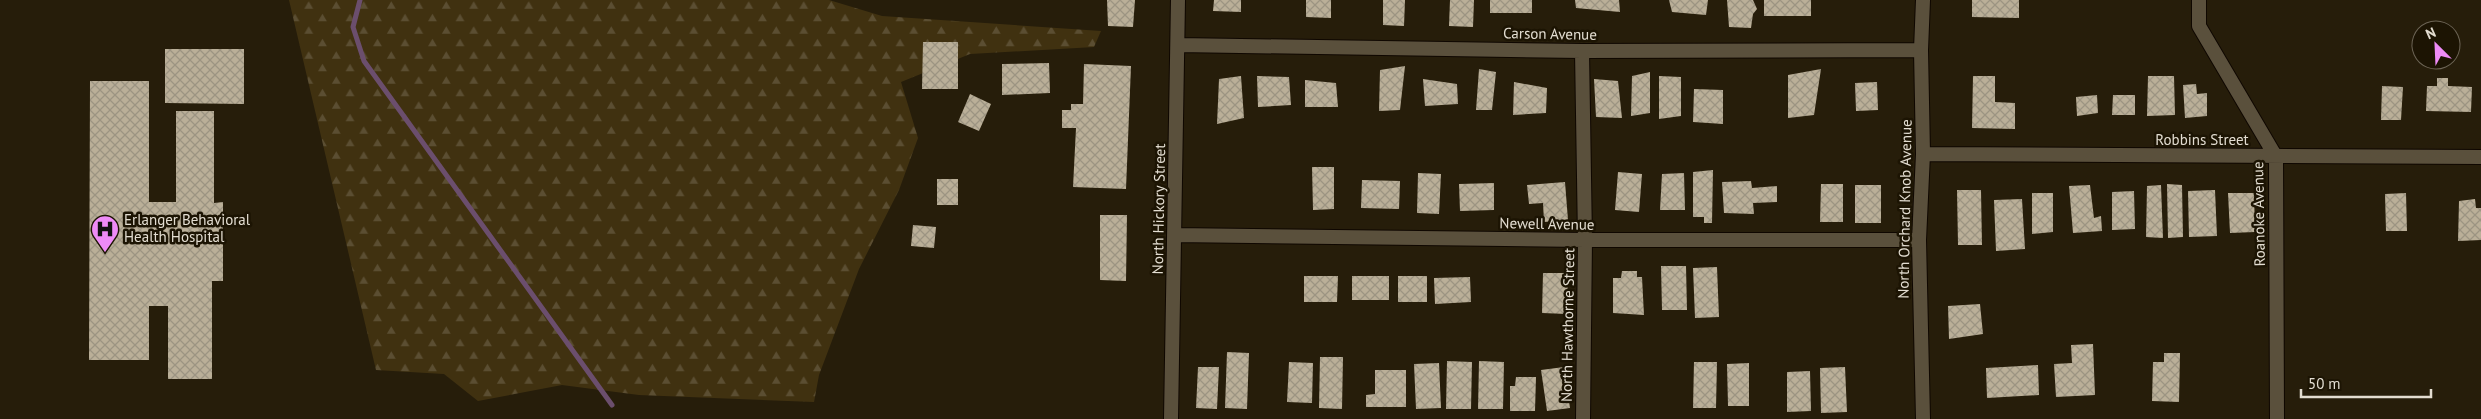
<svg xmlns="http://www.w3.org/2000/svg" width="2481" height="419" font-family="'PT Sans',sans-serif">
<style>
.forest{fill:url(#forest-firs)}
.lines{fill:none;stroke-linecap:round;stroke-linejoin:round}
.stream{stroke:#6b4e6d;stroke-width:5}
.building{fill:url(#building-cross-hatch)}
.minor-casing{stroke:#0f0700;stroke-width:16}
.minor{stroke:#5a503c;stroke-width:14}
.labels{text-anchor:middle;stroke-width:5;stroke-linejoin:round;paint-order:stroke}
.street-label{font-size:15px;fill:#e3ddd1;stroke:#1c1403}
.poi-label{font-size:15px;fill:#e3ddd1;stroke:#1c1403;text-anchor:start}
</style>
<defs>
<pattern id="forest-firs" width="22" height="20" patternUnits="userSpaceOnUse" patternTransform="scale(1.25)"><rect width="22" height="20" fill="#403110"/><path d="M5 1l3.5 6h-7zM16 11l3.5 6h-7z" fill="#5b4e32"/></pattern>
<pattern id="building-cross-hatch" width="8" height="8" patternUnits="userSpaceOnUse" patternTransform="scale(1.25)"><rect width="8" height="8" fill="#baaf98"/><path d="M0 0l8 8M0 8l8-8" fill="none" stroke="#9c9482"/></pattern>
</defs>
<rect width="100%" height="100%" fill="#261d0a"/>
<path class="forest" d="M289,0H829L882,16L1101,31L1094,47L970,54L901,82L918,138L899,190L859,269L819,375L814,402L639,395L562,385L478,401L444,374L376,370Z"/>
<g class="lines">
<path class="stream" d="M360,0L353,27L364,61L612,405"/>
</g>
<path class="building" d="M1107,0H1135L1133,27L1108,26Z
M1214,0H1241V12L1213,11Z
M1306,0H1331V18L1306,17Z
M1383,0H1405L1404,26L1383,25Z
M1450,0H1474L1473,27L1449,26Z
M1490,0H1532V13H1490Z
M1575,0H1619L1620,12L1576,8Z
M1669,0H1708L1706,15L1672,12Z
M1727,0H1753L1757,9L1753,14L1751,28L1729,27Z
M1764,0H1811V16H1764Z
M1972,0H2019V18L1972,17Z
M923,42H958V89H922Z
M165,49H244V104L165,103Z
M1049,63L1050,93L1002,95V64Z
M1084,64L1131,66L1126,189L1073,187L1076,128H1062V110H1071V104H1083Z
M1405,66L1400,110L1379,111L1380,70Z
M1479,69L1496,72L1492,110H1476Z
M1821,69L1814,115L1788,118V75Z
M1650,72V113L1631,116L1632,76Z
M1241,76L1244,118L1217,124L1219,79Z
M1257,76L1289,77L1291,105L1258,107Z
M1659,76L1681,77V116L1659,119Z
M1973,76H1995V102L2015,103V129L1972,128Z
M2148,76H2174L2175,115L2147,116Z
M2437,78H2448V86L2472,87L2471,112L2426,111L2427,86H2437Z
M1423,79L1457,84L1458,104L1425,106Z
M1594,79L1618,81L1622,118L1596,117Z
M1305,80L1336,83L1338,107H1305Z
M90,81H149V202H176V111H214V203L223,202V281H212V379H168V306H149V360H89Z
M1514,82L1547,88L1546,113L1513,115Z
M1877,82L1878,110L1856,111L1855,83Z
M2196,84L2197,94L2207,93V116L2185,118L2183,85Z
M2382,86L2403,87L2401,120H2381Z
M1694,89L1723,90V124L1693,122Z
M970,94L991,104L979,131L958,122Z
M2097,95L2098,113L2077,116L2076,97Z
M2113,95H2135V115H2112Z
M1312,167H1334V209L1313,210Z
M1713,170L1712,223H1704V217H1693V172Z
M1618,172L1642,174L1639,212L1615,210Z
M1418,173L1441,174L1439,214L1417,213Z
M1684,173L1685,210H1660L1662,174Z
M937,179H958V205H937Z
M1362,180L1400,181L1399,209L1361,208Z
M1751,181L1752,188L1777,186V202L1753,203L1754,214L1724,213L1722,182Z
M1565,182L1568,220L1544,222L1543,203L1529,204L1527,185Z
M1494,183V210L1460,211L1459,184Z
M1821,184H1843V222H1820Z
M2167,184L2182,185L2183,237L2168,238Z
M1855,185H1881V223H1855Z
M2090,185L2094,218L2101,216L2102,231L2073,233L2069,186Z
M2161,185L2163,238L2146,237L2147,186Z
M1957,190H1981L1982,245H1958Z
M2215,190L2217,236L2189,237L2188,191Z
M2134,191L2135,229L2112,230V192Z
M2032,193H2053V232L2032,234Z
M2228,193H2254L2255,232L2230,233Z
M2406,193L2407,231H2386L2385,194Z
M2022,199L2025,249L1996,251L1994,200Z
M2475,199L2476,208H2481V240L2458,241L2459,201Z
M1100,215H1127L1126,281L1100,280Z
M913,225L936,227L934,248L911,246Z
M1661,266H1686L1687,310H1662Z
M1717,267L1719,317L1695,318L1693,268Z
M1622,271H1637V277H1642L1644,315L1613,313V278H1621Z
M1543,273H1568L1567,314L1542,313Z
M1304,276H1338L1337,302H1304Z
M1352,276H1389V300H1352Z
M1398,276H1427V302H1398Z
M1470,277L1471,302L1435,304L1434,278Z
M1980,304L1983,334L1949,339L1948,306Z
M2093,344L2095,395L2056,397L2054,364L2072,363L2071,345Z
M1227,352L1249,353L1247,409L1225,408Z
M2164,353H2180L2179,402L2152,401L2153,362H2164Z
M1320,357H1343L1342,409L1319,408Z
M1447,361L1472,362L1471,409H1446Z
M1479,361L1504,362L1503,409H1478Z
M1289,362L1313,363L1312,403L1287,402Z
M1694,362H1717L1716,408H1693Z
M1439,363L1441,408L1416,409L1414,364Z
M1749,363V406H1728L1727,364Z
M2038,365L2039,395L1987,398L1986,368Z
M1198,367H1219L1217,409L1196,408Z
M1564,367L1570,408L1547,411L1541,370Z
M1845,367L1847,412L1821,413L1820,368Z
M1375,370H1406V407H1366V395L1375,394Z
M1810,371L1811,411L1787,412V372Z
M1516,377H1536L1535,411H1510V386H1515Z"/>
<g class="lines">
<g class="minor-casing">
<path id="minor" d="M2199,0V26L2276,157L2277,419
M1178,45L1582,51L1921,50
M1582,51L1585,240L1583,419
M1923,154L2481,157
M1174,235L1585,240H1919
M1171,419L1178,0
M1923,419L1919,240L1923,154L1921,50L1923,0"/>
</g>
<use href="#minor" class="minor"/>
</g>
<defs>
<g id="hospital-pin" transform="scale(1.4375)"><path d="M0 17L-7.5 6A9.5 9.5 0 1 1 7.5 6Z" fill="#ee8bf7" stroke="#1c1403"/><path d="M-5-5h3v3.5h4V-5h3V5h-3V1.5h-4V5h-3Z" fill="#111"/></g>
</defs>
<g fill-rule="evenodd">
<use href="#hospital-pin" x="105" y="229"/>
</g>
<g class="labels">
<g class="street-label">
<text transform="translate(1550 34) rotate(1)" y="5">Carson Avenue</text>
<text x="2202" y="145">Robbins Street</text>
<text transform="translate(1159 209) rotate(-89)" y="5">North Hickory Street</text>
<text transform="translate(1905 209) rotate(-89)" y="5">North Orchard Knob Avenue</text>
<text transform="translate(2259 214) rotate(-91)" y="5">Roanoke Avenue</text>
<text transform="translate(1547 224) rotate(1)" y="5">Newell Avenue</text>
<text transform="translate(1568 325) rotate(-89)" y="5">North Hawthorne Street</text>
</g>
<g class="poi-label">
<text x="124" y="225">Erlanger Behavioral<tspan x="124" dy="17">Health Hospital</tspan></text>
</g>
</g>
<g transform="translate(2436 45) rotate(336)"><circle r="24" fill="#1c1403" stroke="#6c6455"/>
<path d="M0-4L9 19L0 12L-9 19Z" fill="#ee8bf7"/>
<text y="-8" font-size="14" font-weight="bold" text-anchor="middle" fill="#e3ddd1">N</text>
</g>
<path d="M2301 389v8h130v-8" fill="none" stroke="#e3ddd1" stroke-width="2.5"/>
<text x="2308" y="389" font-size="15" fill="#e3ddd1" stroke="#1c1403" stroke-width="4" paint-order="stroke">50 m</text>
</svg>
